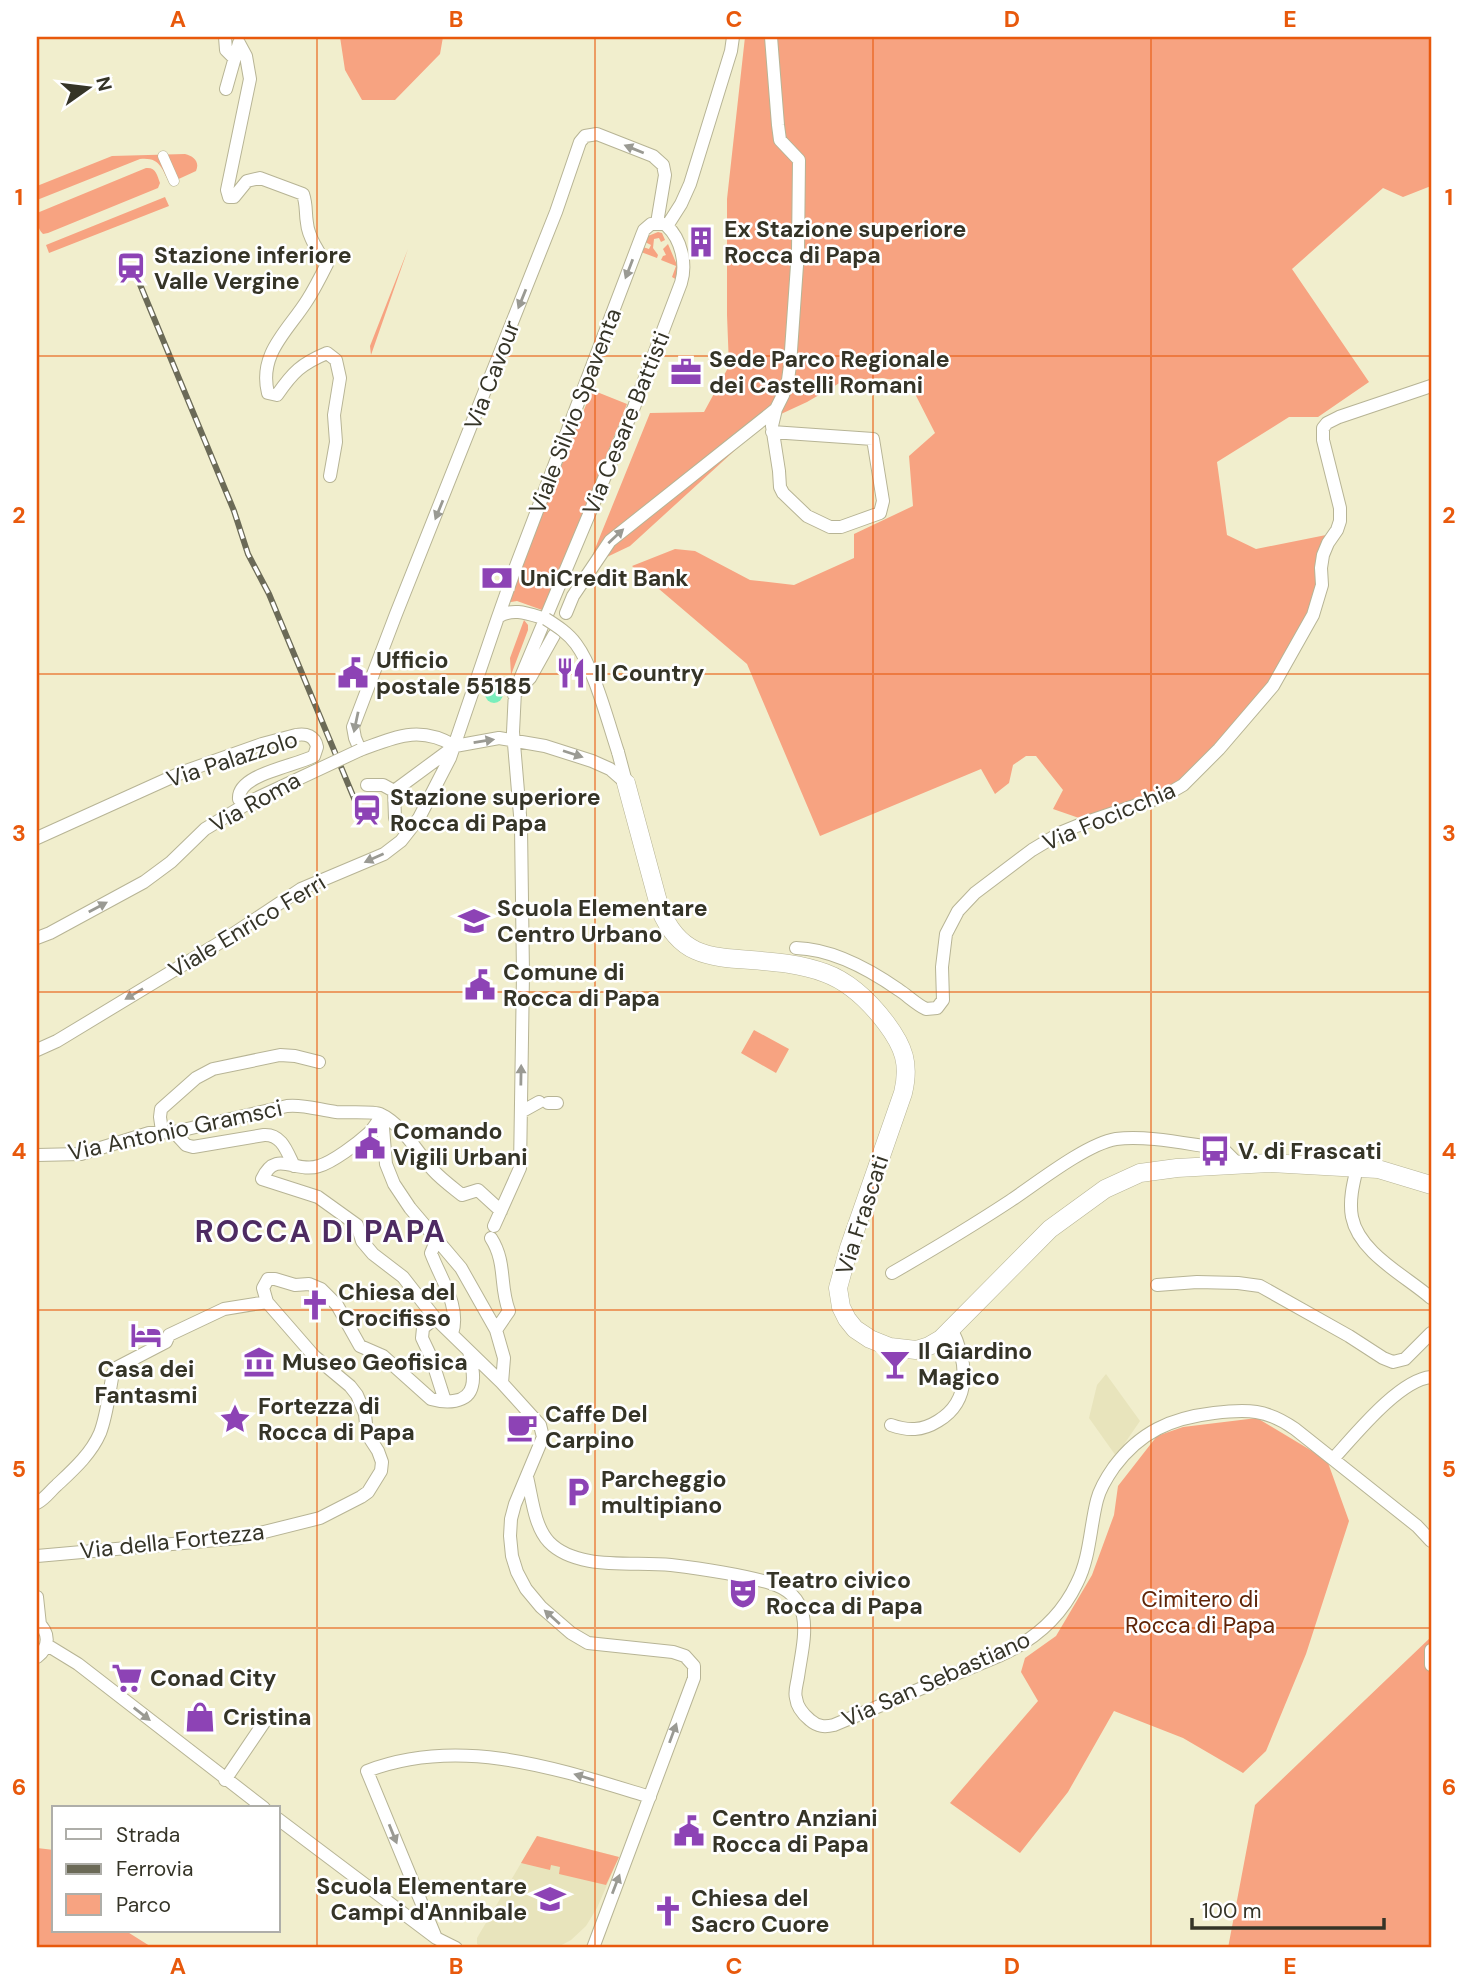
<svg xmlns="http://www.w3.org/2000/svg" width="1468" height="1985" font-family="'DM Sans',sans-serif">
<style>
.built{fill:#e8e4bc}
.green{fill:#f7a381}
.water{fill:#7aeebc}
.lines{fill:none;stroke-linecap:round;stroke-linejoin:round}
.pedestrian-casing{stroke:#b7b495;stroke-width:11}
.minor-casing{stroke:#b7b495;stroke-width:14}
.secondary-casing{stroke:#b7b495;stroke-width:19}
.pedestrian{stroke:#fff;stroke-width:10}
.minor{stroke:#fff;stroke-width:12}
.secondary{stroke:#fff;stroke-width:18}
.rail-casing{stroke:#6b6a57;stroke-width:6}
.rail{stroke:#fff;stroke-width:3.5;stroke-dasharray:10;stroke-linecap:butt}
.minor-bridge-casing{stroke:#b7b495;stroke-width:14;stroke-linecap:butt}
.minor-bridge{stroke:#fff;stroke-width:12}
.oneway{fill:#9a9a93}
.grid{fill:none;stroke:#e8590c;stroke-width:2;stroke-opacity:0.55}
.labels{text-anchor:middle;stroke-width:5;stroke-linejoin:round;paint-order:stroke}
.poi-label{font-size:23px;font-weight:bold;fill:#353427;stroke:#fff;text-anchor:start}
.street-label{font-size:23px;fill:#353427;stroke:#fff}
.park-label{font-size:23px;fill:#5f2407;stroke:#fff}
.district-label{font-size:30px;font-weight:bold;letter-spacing:2px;fill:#4e2b62;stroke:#fff}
.neatline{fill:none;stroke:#e8590c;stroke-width:2.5}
.grid-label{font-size:23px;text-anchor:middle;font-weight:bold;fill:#e8590c}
</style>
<rect width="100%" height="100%" fill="#f1eecd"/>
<path class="built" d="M1106,1374L1140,1421L1116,1456L1089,1418L1097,1385Z
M537,1836L619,1857L597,1908L586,1926L571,1940L556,1948H488L480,1946L477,1944V1938Z"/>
<path class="green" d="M340,37H443L440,54L395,100H362L345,70Z
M745,37H1431V186L1403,197L1383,188L1292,269L1369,382L1318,417H1289L1217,462L1227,535L1256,549L1331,534L1318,591L1293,640L1264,691L1203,763L1171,788L1153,797L1079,818L1053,809L1063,790L1036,756H1026L1013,765L1009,783L995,794L981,769L820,836L747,664L632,566L675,549L695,551L750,580L794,585L854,558V534L913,506L909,456L935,433L909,382L881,378L843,381L807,402L768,420L630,546L588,566L650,413L704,412L729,366L727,315V199Z
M185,154C194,156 200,162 196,171L170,183C161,169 161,157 140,159L37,200V186L112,156Z
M146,168C156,167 157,175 160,183L158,188L48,233L43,234C37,228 37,220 37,213Z
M165,197L169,206L49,253L46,245Z
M658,232L662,233L665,240L661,242L659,238L654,239L653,248L658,255L657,258L641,252L643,247L649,249L651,245L645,242L648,236Z
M668,244L680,272L677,280L672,277L676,266L661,260L663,256L666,255L663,249Z
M408,249L371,355L370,346Z
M592,390L627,404L546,608L542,610L517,601L511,602L506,597L517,575Z
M524,620L528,625V630L511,675L510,658Z
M754,1030L789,1049L776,1073L741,1053Z
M1257,1418L1327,1460L1349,1521L1306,1654L1266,1751L1243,1773L1183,1738L1114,1711L1068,1792L1020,1853L950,1803L1038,1701L1021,1672L1025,1658L1056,1636L1092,1575L1114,1515L1118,1486L1157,1436L1183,1427Z
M1431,1637V1948H1228L1255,1805Z
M537,1836L619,1857L606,1885L559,1874L560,1867L551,1865L550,1870L521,1863Z
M37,1848L54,1850V1931H126L153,1948H37Z"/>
<path class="water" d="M485 694a9 9 0 1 1 18 0a9 9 0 1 1-18 0Z"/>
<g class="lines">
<g class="pedestrian-casing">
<path id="pedestrian" d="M163,156L174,181"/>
</g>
<g class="minor-casing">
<path id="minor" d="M225,37L226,50L234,58
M771,37L778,125L780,140L799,160L798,251L790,365L788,380L783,395L776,409L772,426L779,471L780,487L783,493L807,516L830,527H841L880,513L883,501L873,439L772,432
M239,43L246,56L250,79L227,190L229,197H234L247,181L260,178L303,194C307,206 305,212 307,223C308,236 319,254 327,264C321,276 315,288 308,299C289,330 258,353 268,393L277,395C293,372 301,364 327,353L336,360L340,378L334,415L336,442L330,476
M226,89L239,43
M667,226L681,204L690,184L731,51L733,37
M566,613L573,596L610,541L776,409
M498,617L516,566L642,235L644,230L651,224H664
M514,695L530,678L554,635
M455,746C419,725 396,737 360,750L355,738L353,727L396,614L556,212L580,142L585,136L597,134L653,156L663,165L665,175L657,223
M618,752L626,782
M367,785H383L394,791L455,746L499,738L545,746L592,761L610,769L626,783
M394,791L395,818
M37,838L183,772L262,744L296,735C306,733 315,736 317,747L314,756C296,766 237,774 239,799L244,801H251
M37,938L50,933L144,882L171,862L205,829L250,802
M796,948C833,949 869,969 899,990C908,996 916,1004 926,1009L937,1008L943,1000L942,967L946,934L958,911L975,893L1032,850L1062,832L1084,823L1164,796L1183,785L1219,749L1273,686L1313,615L1322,585L1321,568L1323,555L1328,543L1337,530L1340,521V508L1323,440V428L1327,423L1339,417L1431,386
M37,1050L57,1041L224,940L301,889L384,854L401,841L419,818L450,758L498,617C513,607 529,614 546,619
M548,1103H557
M521,1112L539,1102
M382,1115C378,1121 374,1128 369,1133C358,1143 333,1162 319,1166C295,1174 276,1148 262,1179L318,1197L357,1225L362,1241L373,1254L403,1277L435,1318L502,1383L540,1425L543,1437L515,1504L511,1519L510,1536L512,1556L517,1572L526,1589L541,1607L571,1633L588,1643L673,1652L685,1656L694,1666V1678L593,1948
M382,1116L386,1164L394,1184L410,1208L461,1268L496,1330
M162,1131L160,1117L161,1109L196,1078L213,1069L280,1055L295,1056L319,1062
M174,1132L186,1145L193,1147L264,1135C282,1134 287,1152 294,1166
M37,1155L81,1154L149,1133L174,1132L287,1106C303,1104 320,1110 336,1112C346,1113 373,1111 380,1114C402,1124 417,1152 433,1170C441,1179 452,1187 462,1195L478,1190L501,1211
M1357,1168C1353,1184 1349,1201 1352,1217C1359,1253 1406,1276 1431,1298
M494,1226L520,1168L523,974L521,827L513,732L515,691L634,407L681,283C687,264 681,239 667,226
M491,1238C507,1263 499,1286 509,1311L496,1330L504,1358L502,1383
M437,1239L431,1253C440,1278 461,1306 452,1334
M892,1273C932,1250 972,1226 1010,1201C1037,1183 1086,1144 1116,1139C1147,1135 1187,1144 1217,1148L1225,1151L1238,1164
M1157,1285L1197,1282L1238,1283L1260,1286L1349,1336L1383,1358L1393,1362L1405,1359L1431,1333
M435,1318L423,1328L422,1338L431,1357L445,1401
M891,1425C908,1431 922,1431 938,1421C973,1400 967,1360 951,1328
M1333,1459C1355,1435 1399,1380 1431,1377
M527,1477C532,1497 534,1526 549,1542C577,1571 634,1561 671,1565C704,1569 739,1574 770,1583C818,1597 803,1641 798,1677C797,1684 794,1692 796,1698C797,1707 804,1715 810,1720C818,1727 825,1727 834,1725L1001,1655C1034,1640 1061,1617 1077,1583C1090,1558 1090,1527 1097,1500C1100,1488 1107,1477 1114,1467C1140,1432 1171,1418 1214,1413C1247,1409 1267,1409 1295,1429L1417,1526L1431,1541
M37,1503C46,1498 50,1491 57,1485C73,1470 91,1454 100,1433C107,1415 109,1393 113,1373L116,1368L166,1342L169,1335L224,1309L267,1302L263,1288L268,1279H275L295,1285L309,1284L321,1289L337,1305L360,1346L383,1356L431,1399C445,1403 468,1404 472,1386C475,1375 471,1362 469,1351
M37,1556L240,1538L320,1518L361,1497L368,1492L381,1471L382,1462L378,1451L367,1434L365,1414L357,1395L350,1386L314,1356L267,1302
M37,1597L40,1625
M37,1622C50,1632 50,1647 37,1657
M47,1645L78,1664L264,1808
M1431,1650V1665
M225,1780L265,1721
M278,1819L436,1938L456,1948
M436,1938L367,1771C461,1735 558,1769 650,1797"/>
</g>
<g class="secondary-casing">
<path id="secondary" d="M626,783L660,909C679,955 707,957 751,960C776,962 801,964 825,973C850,982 870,1002 886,1023C904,1047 910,1064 903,1093L849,1248L838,1288L841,1307L847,1319L855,1329L870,1339L890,1347L916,1350L929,1346L941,1339L1050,1229L1105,1189L1140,1173L1177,1168L1269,1163L1378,1169L1431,1185"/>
</g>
<use href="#pedestrian" class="pedestrian"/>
<use href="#minor" class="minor"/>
<use href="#secondary" class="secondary"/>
<g class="rail-casing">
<path id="rail" d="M134,270L234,511L248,554L269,594L361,815"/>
</g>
<use href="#rail" class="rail"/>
<g class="minor-bridge-casing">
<path id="minor-bridge" d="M546,619C557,626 568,633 576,644C594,668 608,722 618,752
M251,801L360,750"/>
</g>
<use href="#minor-bridge" class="minor-bridge"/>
</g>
<defs><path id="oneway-solid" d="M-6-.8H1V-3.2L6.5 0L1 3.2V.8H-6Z" transform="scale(1.75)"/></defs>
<g class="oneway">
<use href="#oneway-solid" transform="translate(634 149) rotate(-158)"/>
<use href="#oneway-solid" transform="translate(629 269) rotate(111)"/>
<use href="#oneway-solid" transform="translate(522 299) rotate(112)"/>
<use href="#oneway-solid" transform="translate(439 510) rotate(112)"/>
<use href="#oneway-solid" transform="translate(616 536) rotate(-43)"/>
<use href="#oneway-solid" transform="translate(356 722) rotate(102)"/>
<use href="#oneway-solid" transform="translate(484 741) rotate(-9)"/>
<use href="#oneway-solid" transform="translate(573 754) rotate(18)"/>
<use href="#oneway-solid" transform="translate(374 858) rotate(156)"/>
<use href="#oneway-solid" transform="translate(98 907) rotate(-28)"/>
<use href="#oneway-solid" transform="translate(134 994) rotate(149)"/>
<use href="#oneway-solid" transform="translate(521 1075) rotate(-89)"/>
<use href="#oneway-solid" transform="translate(552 1617) rotate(-138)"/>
<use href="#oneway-solid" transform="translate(142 1714) rotate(38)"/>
<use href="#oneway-solid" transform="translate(673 1733) rotate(-70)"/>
<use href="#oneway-solid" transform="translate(584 1777) rotate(-163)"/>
<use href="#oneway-solid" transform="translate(393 1834) rotate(68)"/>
<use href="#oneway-solid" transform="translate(616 1884) rotate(-69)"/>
</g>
<path class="grid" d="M317,37V1948M595,37V1948M873,37V1948M1151,37V1948M37,356H1431M37,674H1431M37,992H1431M37,1310H1431M37,1628H1431"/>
<defs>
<g id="building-bare" transform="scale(2.415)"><path d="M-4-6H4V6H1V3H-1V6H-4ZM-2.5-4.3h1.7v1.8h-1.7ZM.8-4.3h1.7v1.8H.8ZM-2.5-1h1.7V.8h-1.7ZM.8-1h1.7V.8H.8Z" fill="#8d43b5" stroke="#fff" stroke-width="2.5" paint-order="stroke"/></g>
<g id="station-bare" transform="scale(2.415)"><path d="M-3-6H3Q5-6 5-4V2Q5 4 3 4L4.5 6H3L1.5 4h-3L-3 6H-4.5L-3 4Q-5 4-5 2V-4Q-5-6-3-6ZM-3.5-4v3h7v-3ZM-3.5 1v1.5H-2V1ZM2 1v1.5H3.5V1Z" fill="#8d43b5" stroke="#fff" stroke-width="2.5" paint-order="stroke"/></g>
<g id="office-bare" transform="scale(2.415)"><path d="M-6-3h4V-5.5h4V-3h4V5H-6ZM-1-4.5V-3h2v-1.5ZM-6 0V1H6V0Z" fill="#8d43b5" stroke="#fff" stroke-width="2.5" paint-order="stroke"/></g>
<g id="bank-bare" transform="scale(2.415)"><path d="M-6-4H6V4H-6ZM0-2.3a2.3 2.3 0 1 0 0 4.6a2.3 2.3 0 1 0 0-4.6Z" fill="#8d43b5" stroke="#fff" stroke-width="2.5" paint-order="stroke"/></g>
<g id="civic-bare" transform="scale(2.415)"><path d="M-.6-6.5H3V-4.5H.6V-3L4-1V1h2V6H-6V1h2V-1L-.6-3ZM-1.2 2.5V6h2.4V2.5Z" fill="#8d43b5" stroke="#fff" stroke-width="2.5" paint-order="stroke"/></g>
<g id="restaurant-bare" transform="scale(2.415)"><path d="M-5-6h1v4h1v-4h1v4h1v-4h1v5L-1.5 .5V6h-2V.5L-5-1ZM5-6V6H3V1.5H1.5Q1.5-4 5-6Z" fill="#8d43b5" stroke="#fff" stroke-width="2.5" paint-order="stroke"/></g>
<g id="school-bare" transform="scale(2.415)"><path d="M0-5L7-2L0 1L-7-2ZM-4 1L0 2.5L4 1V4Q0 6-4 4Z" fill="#8d43b5" stroke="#fff" stroke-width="2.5" paint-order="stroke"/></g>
<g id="bus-bare" transform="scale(2.415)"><path d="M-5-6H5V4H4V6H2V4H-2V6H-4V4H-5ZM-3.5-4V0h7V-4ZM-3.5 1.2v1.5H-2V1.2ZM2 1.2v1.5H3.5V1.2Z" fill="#8d43b5" stroke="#fff" stroke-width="2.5" paint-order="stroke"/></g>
<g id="church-bare" transform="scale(2.415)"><path d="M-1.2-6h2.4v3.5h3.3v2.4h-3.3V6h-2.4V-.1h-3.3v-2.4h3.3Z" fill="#8d43b5" stroke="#fff" stroke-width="2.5" paint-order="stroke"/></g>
<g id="hotel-bare" transform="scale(2.415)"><path d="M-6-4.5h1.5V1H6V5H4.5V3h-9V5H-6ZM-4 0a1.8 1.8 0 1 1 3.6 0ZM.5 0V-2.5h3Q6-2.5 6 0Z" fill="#8d43b5" stroke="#fff" stroke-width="2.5" paint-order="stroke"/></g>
<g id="museum-bare" transform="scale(2.415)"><path d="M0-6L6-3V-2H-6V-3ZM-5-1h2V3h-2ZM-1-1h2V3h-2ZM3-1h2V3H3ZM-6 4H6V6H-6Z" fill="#8d43b5" stroke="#fff" stroke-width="2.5" paint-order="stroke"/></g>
<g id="bar-bare" transform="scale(2.415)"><path d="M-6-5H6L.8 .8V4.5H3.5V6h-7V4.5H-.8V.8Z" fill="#8d43b5" stroke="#fff" stroke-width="2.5" paint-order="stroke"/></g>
<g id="sight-bare" transform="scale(2.415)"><path d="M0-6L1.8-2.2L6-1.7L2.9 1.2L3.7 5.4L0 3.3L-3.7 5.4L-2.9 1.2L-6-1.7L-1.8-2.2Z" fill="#8d43b5" stroke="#fff" stroke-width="2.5" paint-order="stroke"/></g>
<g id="cafe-bare" transform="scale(2.415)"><path d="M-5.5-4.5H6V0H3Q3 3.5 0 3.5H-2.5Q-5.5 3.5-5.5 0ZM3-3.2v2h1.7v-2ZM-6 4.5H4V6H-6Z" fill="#8d43b5" stroke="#fff" stroke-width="2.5" paint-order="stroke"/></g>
<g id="parking-bare" transform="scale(2.415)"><path d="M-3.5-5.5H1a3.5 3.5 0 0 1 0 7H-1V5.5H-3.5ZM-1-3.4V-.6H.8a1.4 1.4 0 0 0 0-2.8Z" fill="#8d43b5" stroke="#fff" stroke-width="2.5" paint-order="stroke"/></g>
<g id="theatre-bare" transform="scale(2.415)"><path d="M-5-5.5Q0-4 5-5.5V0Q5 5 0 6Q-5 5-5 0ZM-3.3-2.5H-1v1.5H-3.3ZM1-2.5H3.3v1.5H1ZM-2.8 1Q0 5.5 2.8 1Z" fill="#8d43b5" stroke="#fff" stroke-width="2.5" paint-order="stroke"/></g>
<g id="supermarket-bare" transform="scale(2.415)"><path d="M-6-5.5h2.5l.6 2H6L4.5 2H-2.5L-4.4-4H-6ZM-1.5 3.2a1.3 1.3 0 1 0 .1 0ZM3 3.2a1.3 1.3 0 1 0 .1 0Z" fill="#8d43b5" stroke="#fff" stroke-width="2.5" paint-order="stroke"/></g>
<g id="shop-bare" transform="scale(2.415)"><path d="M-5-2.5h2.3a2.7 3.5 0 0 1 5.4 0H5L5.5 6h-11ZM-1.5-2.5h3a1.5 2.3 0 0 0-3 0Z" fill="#8d43b5" stroke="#fff" stroke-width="2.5" paint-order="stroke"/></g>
</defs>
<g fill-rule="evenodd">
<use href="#building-bare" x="701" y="242"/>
<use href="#station-bare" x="131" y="268"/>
<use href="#office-bare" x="686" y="372"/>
<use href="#bank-bare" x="497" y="578"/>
<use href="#civic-bare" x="353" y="673"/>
<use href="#restaurant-bare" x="571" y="673"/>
<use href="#station-bare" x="367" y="810"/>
<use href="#school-bare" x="474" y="921"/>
<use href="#civic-bare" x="480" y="985"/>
<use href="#civic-bare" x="370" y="1144"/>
<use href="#bus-bare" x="1215" y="1151"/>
<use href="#church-bare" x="315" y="1305"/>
<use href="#hotel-bare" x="146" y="1335"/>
<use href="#museum-bare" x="259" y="1362"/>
<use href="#bar-bare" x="895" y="1364"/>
<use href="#sight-bare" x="235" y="1419"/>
<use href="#cafe-bare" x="522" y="1427"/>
<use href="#parking-bare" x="578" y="1492"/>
<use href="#theatre-bare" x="743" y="1593"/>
<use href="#supermarket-bare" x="127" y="1678"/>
<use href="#shop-bare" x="200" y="1717"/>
<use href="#civic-bare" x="689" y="1831"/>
<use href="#school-bare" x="550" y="1899"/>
<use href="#church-bare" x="668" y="1911"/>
</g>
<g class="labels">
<g class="poi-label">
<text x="724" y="237">Ex Stazione superiore<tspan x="724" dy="26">Rocca di Papa</tspan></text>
<text x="154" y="263">Stazione inferiore<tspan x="154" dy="26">Valle Vergine</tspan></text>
<text x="709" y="367">Sede Parco Regionale<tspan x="709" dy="26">dei Castelli Romani</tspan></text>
<text x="520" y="586">UniCredit Bank</text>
<text x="376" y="668">Ufficio<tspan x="376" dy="26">postale 55185</tspan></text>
<text x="594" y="681">Il Country</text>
<text x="390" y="805">Stazione superiore<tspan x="390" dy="26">Rocca di Papa</tspan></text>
<text x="497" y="916">Scuola Elementare<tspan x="497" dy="26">Centro Urbano</tspan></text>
<text x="503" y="980">Comune di<tspan x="503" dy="26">Rocca di Papa</tspan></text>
<text x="393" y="1139">Comando<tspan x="393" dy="26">Vigili Urbani</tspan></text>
<text x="1238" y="1159">V. di Frascati</text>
<text x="338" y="1300">Chiesa del<tspan x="338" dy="26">Crocifisso</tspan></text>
<text x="918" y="1359">Il Giardino<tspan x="918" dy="26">Magico</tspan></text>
<text x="282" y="1370">Museo Geofisica</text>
<text x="146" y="1377" text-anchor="middle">Casa dei<tspan x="146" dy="26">Fantasmi</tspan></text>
<text x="258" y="1414">Fortezza di<tspan x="258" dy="26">Rocca di Papa</tspan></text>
<text x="545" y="1422">Caffe Del<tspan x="545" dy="26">Carpino</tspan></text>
<text x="601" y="1487">Parcheggio<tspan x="601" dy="26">multipiano</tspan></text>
<text x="766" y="1588">Teatro civico<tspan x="766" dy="26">Rocca di Papa</tspan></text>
<text x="150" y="1686">Conad City</text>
<text x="223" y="1725">Cristina</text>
<text x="712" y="1826">Centro Anziani<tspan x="712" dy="26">Rocca di Papa</tspan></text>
<text x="527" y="1894" text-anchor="end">Scuola Elementare<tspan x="527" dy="26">Campi d'Annibale</tspan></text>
<text x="691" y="1906">Chiesa del<tspan x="691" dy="26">Sacro Cuore</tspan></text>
</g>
<g class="street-label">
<text transform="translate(492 375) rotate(-69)" y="8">Via Cavour</text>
<text transform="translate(575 411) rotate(-69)" y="8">Viale Silvio Spaventa</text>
<text transform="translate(626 423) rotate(-68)" y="8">Via Cesare Battisti</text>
<text transform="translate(232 759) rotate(-18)" y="8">Via Palazzolo</text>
<text transform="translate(255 802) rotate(-29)" y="8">Via Roma</text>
<text transform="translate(1109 816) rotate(-23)" y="8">Via Focicchia</text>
<text transform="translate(247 926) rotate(-31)" y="8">Viale Enrico Ferri</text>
<text transform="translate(175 1130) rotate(-12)" y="8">Via Antonio Gramsci</text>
<text transform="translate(862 1215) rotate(-72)" y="8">Via Frascati</text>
<text transform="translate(172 1541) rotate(-6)" y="8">Via della Fortezza</text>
<text transform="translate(936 1679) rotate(-24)" y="8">Via San Sebastiano</text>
</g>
<g class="park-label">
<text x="1200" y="1607">Cimitero di<tspan x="1200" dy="26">Rocca di Papa</tspan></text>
</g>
<g class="district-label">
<text x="321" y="1242">ROCCA DI PAPA</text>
</g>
</g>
<rect width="1468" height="1985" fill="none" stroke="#ffffff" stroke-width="77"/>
<rect x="52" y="1806" width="228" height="126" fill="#ffffff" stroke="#aeaea9" stroke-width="2"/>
<rect x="66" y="1829" width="35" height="10" fill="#ffffff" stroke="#aeaea9" stroke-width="2"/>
<text x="116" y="1842" font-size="21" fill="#353427">Strada</text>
<rect x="66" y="1864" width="35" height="10" fill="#6b6a57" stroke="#aeaea9" stroke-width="2"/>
<text x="116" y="1876" font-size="21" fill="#353427">Ferrovia</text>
<rect x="66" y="1894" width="35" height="21" fill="#f7a381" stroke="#aeaea9" stroke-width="2"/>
<text x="116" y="1912" font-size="21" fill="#353427">Parco</text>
<g transform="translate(88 88) rotate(76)" stroke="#ffffff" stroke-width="5" paint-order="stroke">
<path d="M0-5L12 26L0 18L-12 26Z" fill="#353427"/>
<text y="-10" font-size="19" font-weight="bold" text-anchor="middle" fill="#353427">N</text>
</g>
<path d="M1192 1918v10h192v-10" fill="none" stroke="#353427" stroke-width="3.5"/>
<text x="1202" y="1918" font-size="21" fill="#353427" stroke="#ffffff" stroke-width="5" paint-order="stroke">100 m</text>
<rect x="38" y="38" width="1392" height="1908" class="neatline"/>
<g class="grid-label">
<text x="178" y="27">A</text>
<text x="456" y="27">B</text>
<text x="734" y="27">C</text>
<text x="1012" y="27">D</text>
<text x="1290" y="27">E</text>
<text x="19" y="205">1</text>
<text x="1449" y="205">1</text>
<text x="19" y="523">2</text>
<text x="1449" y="523">2</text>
<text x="19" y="841">3</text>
<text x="1449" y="841">3</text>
<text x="19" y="1159">4</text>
<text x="1449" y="1159">4</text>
<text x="19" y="1477">5</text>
<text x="1449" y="1477">5</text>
<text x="19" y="1795">6</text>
<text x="1449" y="1795">6</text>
<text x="178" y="1974">A</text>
<text x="456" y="1974">B</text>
<text x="734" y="1974">C</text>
<text x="1012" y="1974">D</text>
<text x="1290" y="1974">E</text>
</g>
</svg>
